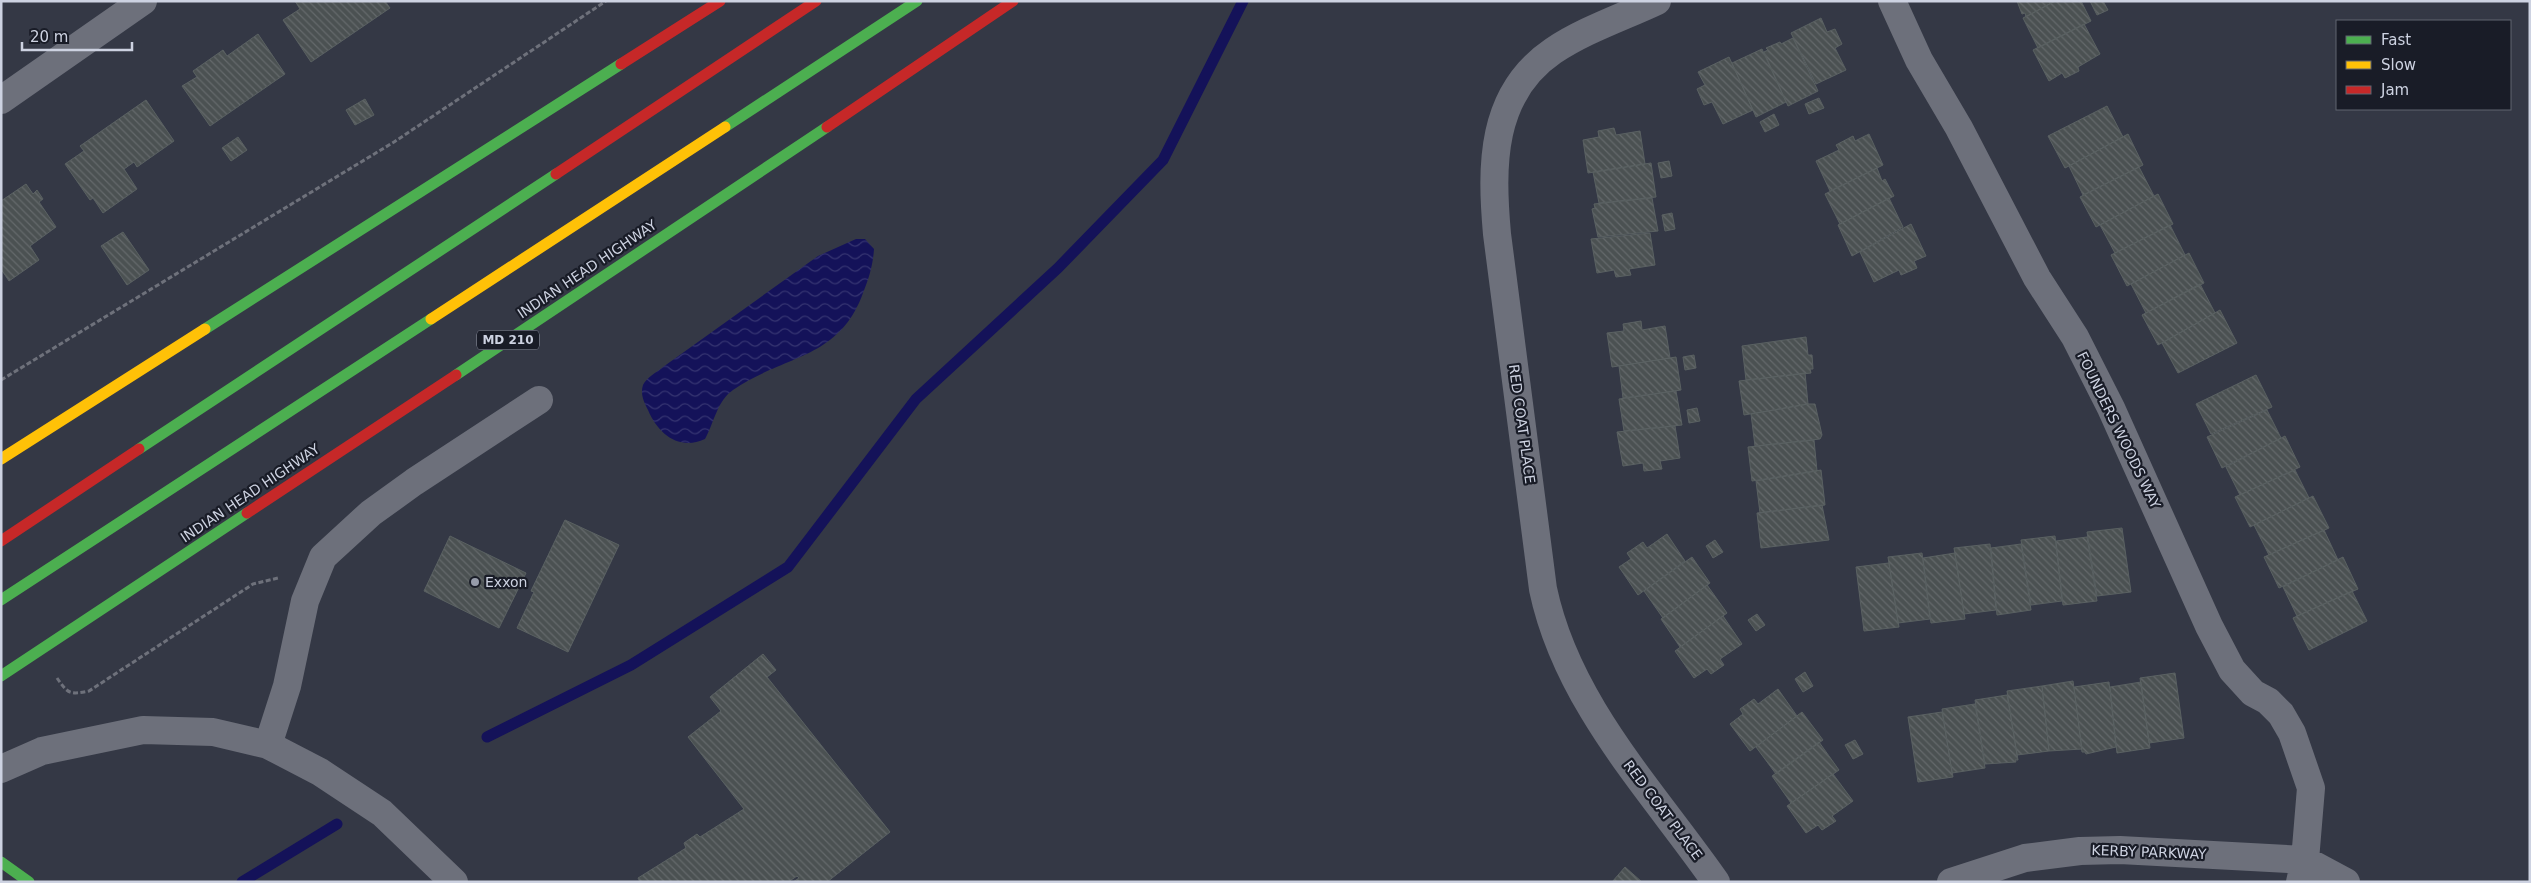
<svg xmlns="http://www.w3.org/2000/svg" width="2531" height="883" font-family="'DejaVu Sans',sans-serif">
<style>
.water{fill:url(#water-waves)}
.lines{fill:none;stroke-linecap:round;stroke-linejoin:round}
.stream{stroke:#141259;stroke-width:11}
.building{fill:url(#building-back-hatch);stroke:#5a6162}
.path{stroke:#6e717b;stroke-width:3;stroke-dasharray:5 2.5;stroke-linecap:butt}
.street{stroke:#6d707b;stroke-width:28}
.fast{stroke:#4caf50;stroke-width:11}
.slow{stroke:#ffc107;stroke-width:11}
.jam{stroke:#c62828;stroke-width:11}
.poi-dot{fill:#979caa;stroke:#191c27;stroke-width:2}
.labels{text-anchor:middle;stroke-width:4.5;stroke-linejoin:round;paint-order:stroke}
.shield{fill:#191c27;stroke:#979ba9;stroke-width:1}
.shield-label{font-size:12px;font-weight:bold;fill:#cdd2e1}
.street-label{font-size:14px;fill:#cdd2e1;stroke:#191c27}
.poi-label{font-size:14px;fill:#cdd2e1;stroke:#191c27;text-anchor:start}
</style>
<defs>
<pattern id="water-waves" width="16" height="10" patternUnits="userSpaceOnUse" patternTransform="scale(1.25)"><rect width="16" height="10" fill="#141259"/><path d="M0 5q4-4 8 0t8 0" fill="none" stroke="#353471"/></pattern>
<pattern id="building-back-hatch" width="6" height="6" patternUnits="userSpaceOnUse" patternTransform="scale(1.25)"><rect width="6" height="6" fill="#4b5152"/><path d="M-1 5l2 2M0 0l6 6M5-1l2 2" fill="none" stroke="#64696b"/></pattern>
</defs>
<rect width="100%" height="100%" fill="#343845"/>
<path class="water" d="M856,239H865L874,249C873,265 869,278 863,293C839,360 783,355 733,390C717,401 714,423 705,439C679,451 658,434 648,410C644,402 640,394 643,385C646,378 657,372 663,367L818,256Z"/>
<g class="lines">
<path class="stream" d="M487,737L631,665L788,567L916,399L1058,268L1163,160L1243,1
M242,882L337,824"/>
</g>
<path class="building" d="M295,1H385L390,8L311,62L283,20L300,9Z
M2017,1H2055L2026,17L2025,13L2022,14Z
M2055,1H2081L2091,21L2038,48L2023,18Z
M2090,1H2103L2108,10L2097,15Z
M1821,18L1827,32L1835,29L1842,44L1835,48L1846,70L1816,84L1791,33Z
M2084,24L2100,54L2078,67L2079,71L2065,78L2062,73L2049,81L2033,50Z
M258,34L285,74L210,126L182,86L197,77L193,71L223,50L227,56Z
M1793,38L1818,91L1788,106L1764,52L1768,50L1766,48L1780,42L1781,44Z
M1762,49L1786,102L1756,117L1732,63Z
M1729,57L1753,110L1723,124L1712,102L1704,105L1697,89L1705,85L1698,72Z
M1819,98L1824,108L1809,114L1805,104Z
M365,99L374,115L355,125L346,110Z
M146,100L174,141L137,167L134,162L124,169L137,189L103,213L93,198L90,200L65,164L84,151L80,146Z
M2107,106L2123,137L2065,168L2048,136Z
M1774,114L1779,125L1765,132L1760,122Z
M1614,128L1616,135L1640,131L1645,164L1588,173L1583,140L1599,137L1598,131Z
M1869,134L1883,165L1830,191L1816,161L1839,150L1836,145L1853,136L1855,141Z
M2128,134L2143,165L2083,195L2069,166Z
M238,137L247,150L231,161L222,148Z
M1669,161L1672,176L1661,178L1658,163Z
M1651,163L1656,197L1599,203L1593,172Z
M2139,167L2154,196L2096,227L2080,197Z
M1877,168L1882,181L1885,179L1894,196L1840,224L1825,194Z
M26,184L33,194L37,190L43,199L39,202L56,227L30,246L39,260L9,281L1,269V201Z
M2158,194L2173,224L2115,253L2100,225Z
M1652,198L1658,231L1598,237L1592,209L1595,208L1594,204Z
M1889,198L1903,227L1852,256L1838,225Z
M1672,213L1675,229L1665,231L1662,215Z
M1911,224L1926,256L1914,261L1917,268L1901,275L1899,270L1874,282L1860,252Z
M2170,225L2185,255L2127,286L2111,255Z
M123,232L149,270L127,285L101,246Z
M1650,233L1655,265L1629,269L1631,275L1616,277L1614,270L1597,273L1591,239Z
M2189,253L2204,283L2146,313L2131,284Z
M2200,284L2215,313L2158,345L2142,315Z
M2220,310L2237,343L2178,373L2162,343Z
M1641,321L1642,330L1665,326L1670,358L1612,367L1607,333L1624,331L1623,324Z
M1806,337L1808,355H1812L1813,369H1810L1811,373L1746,380L1742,346Z
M1694,355L1696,368L1685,370L1683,357Z
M1676,357L1681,390L1623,398L1619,366Z
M1805,373L1808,404L1744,415L1739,381Z
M2256,375L2272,407L2211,434L2196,404Z
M1676,391L1682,425L1624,431L1619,399Z
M1808,404H1815L1822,435L1820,439L1755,446L1751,414Z
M1697,408L1700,421L1689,423L1687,410Z
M2267,410L2281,438L2222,468L2207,437Z
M1675,426L1680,458L1660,461L1662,469L1644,471L1643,463L1623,466L1617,432Z
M2285,436L2300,467L2240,495L2226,467Z
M1814,440L1817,471L1752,481L1748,447Z
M1821,470L1825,505L1760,513L1756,481Z
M2295,470L2309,498L2250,527L2235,497Z
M2313,496L2329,528L2269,555L2254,525Z
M1822,505L1829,540L1761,548L1757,513Z
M565,520L619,545L568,652L517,628L534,592L531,591Z
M2122,528L2131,592L2097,596L2087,532Z
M2324,530L2338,560L2279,588L2264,557Z
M1667,534L1685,561L1638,595L1619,567L1631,559L1627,553L1643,542L1647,548Z
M450,536L526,573L499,628L424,591Z
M2055,536L2062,601L2031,605L2021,540Z
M2087,537L2097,601L2063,605L2056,541Z
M1715,540L1723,552L1713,558L1706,546Z
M1990,544L1996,610L1964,614L1954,548Z
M2021,544L2031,610L1997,615L1991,548Z
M1922,553L1930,619L1898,623L1888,557Z
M1955,553L1965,619L1931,623L1923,558Z
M1692,557L1710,583L1663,618L1644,591Z
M2343,557L2358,589L2297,616L2283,587Z
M1889,563L1899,627L1864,631L1856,567Z
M1707,585L1727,613L1680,647L1661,619Z
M2352,591L2367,621L2309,650L2293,618Z
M1757,614L1765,625L1756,631L1748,620Z
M1723,616L1742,644L1720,659L1724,665L1711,674L1707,669L1694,678L1675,651Z
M763,654L776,670L767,677L890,832L827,882H793L799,878L797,876L788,882H640L638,878L686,848L684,843L697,834L700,837L744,809L688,737L721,711L710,697Z
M1805,672L1813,686L1803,692L1795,679Z
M2175,673L2184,738L2149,743L2140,678Z
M2073,681L2082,749L2049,751L2042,686Z
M2109,682L2116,747L2086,754L2085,752H2082L2074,687Z
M2141,682L2150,748L2117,753L2110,687Z
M2042,686L2049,751L2017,755L2007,691Z
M1778,689L1797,716L1750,751L1730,724L1743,714L1740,709L1754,699L1758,704Z
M2007,695L2018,760H2015L2016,762L1985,764L1975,700Z
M1975,704L1985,768L1952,773L1942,709Z
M1802,712L1823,740L1776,774L1756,747Z
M1942,712L1953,777L1918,782L1908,717Z
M1855,740L1863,754L1853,759L1845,745Z
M1819,742L1839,770L1791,803L1772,776Z
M1833,774L1853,801L1832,816L1836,821L1822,830L1818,825L1806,833L1787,806Z
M1625,867L1642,882H1612Z"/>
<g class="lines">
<path class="path" d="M1,380L394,142L606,1
M57,678C68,694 70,695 89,691L253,584L278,578"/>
<path class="street" d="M1657,1C1623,17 1584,30 1553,51C1490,94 1491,166 1497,234L1543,589C1567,703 1651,789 1716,882
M1892,1L1919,60L1959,128L2037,278L2075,337L2111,408L2209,626L2232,670L2253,693L2268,701L2281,714L2292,733L2311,788L2305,860L2300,882
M1,100L143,1
M268,745L287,686L305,601L323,557L371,513L414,482L539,400
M1,769L42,751L143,730L213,732L268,745L320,772L382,813L454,882
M1951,882L2025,858L2080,851L2120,850L2305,860L2346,882"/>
<path class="fast" d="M725,127L917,1
M205,329L621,64
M456,375L827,127
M139,449L556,174
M1,600L431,319
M1,676L247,513
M1,862L29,882"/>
<path class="slow" d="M431,319L725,127
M1,459L205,329"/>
<path class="jam" d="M621,64L720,1
M827,127L1013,1
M556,174L816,1
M247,513L456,375
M1,541L139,449"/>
</g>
<circle class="poi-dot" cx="475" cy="582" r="5"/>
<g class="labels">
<rect class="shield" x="477" y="330.5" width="62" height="19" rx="4"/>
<g class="shield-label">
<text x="508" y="344">MD 210</text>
</g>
<g class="street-label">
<text transform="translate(587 269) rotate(-34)" y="5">INDIAN HEAD HIGHWAY</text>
<text transform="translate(1522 424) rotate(82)" y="5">RED COAT PLACE</text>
<text transform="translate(2119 430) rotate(64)" y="5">FOUNDERS WOODS WAY</text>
<text transform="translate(250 493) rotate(-34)" y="5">INDIAN HEAD HIGHWAY</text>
<text transform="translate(1663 810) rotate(53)" y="5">RED COAT PLACE</text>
<text transform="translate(2149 852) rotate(2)" y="5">KERBY PARKWAY</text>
</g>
<g class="poi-label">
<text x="485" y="587">Exxon</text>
</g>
</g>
<rect width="2531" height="883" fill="none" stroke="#cdd2e1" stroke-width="5"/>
<rect x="2336" y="20" width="175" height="90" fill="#191c27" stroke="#616571"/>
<rect x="2346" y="36" width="25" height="8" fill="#4caf50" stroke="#616571"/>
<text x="2381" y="45" font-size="15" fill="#cdd2e1">Fast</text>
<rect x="2346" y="61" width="25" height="8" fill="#ffc107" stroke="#616571"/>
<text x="2381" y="70" font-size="15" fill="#cdd2e1">Slow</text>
<rect x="2346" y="86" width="25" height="8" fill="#c62828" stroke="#616571"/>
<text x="2381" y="95" font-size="15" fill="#cdd2e1">Jam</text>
<path d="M22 42v8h110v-8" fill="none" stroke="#cdd2e1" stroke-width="2.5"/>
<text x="30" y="42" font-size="15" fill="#cdd2e1" stroke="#191c27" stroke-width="4" paint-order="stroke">20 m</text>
</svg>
